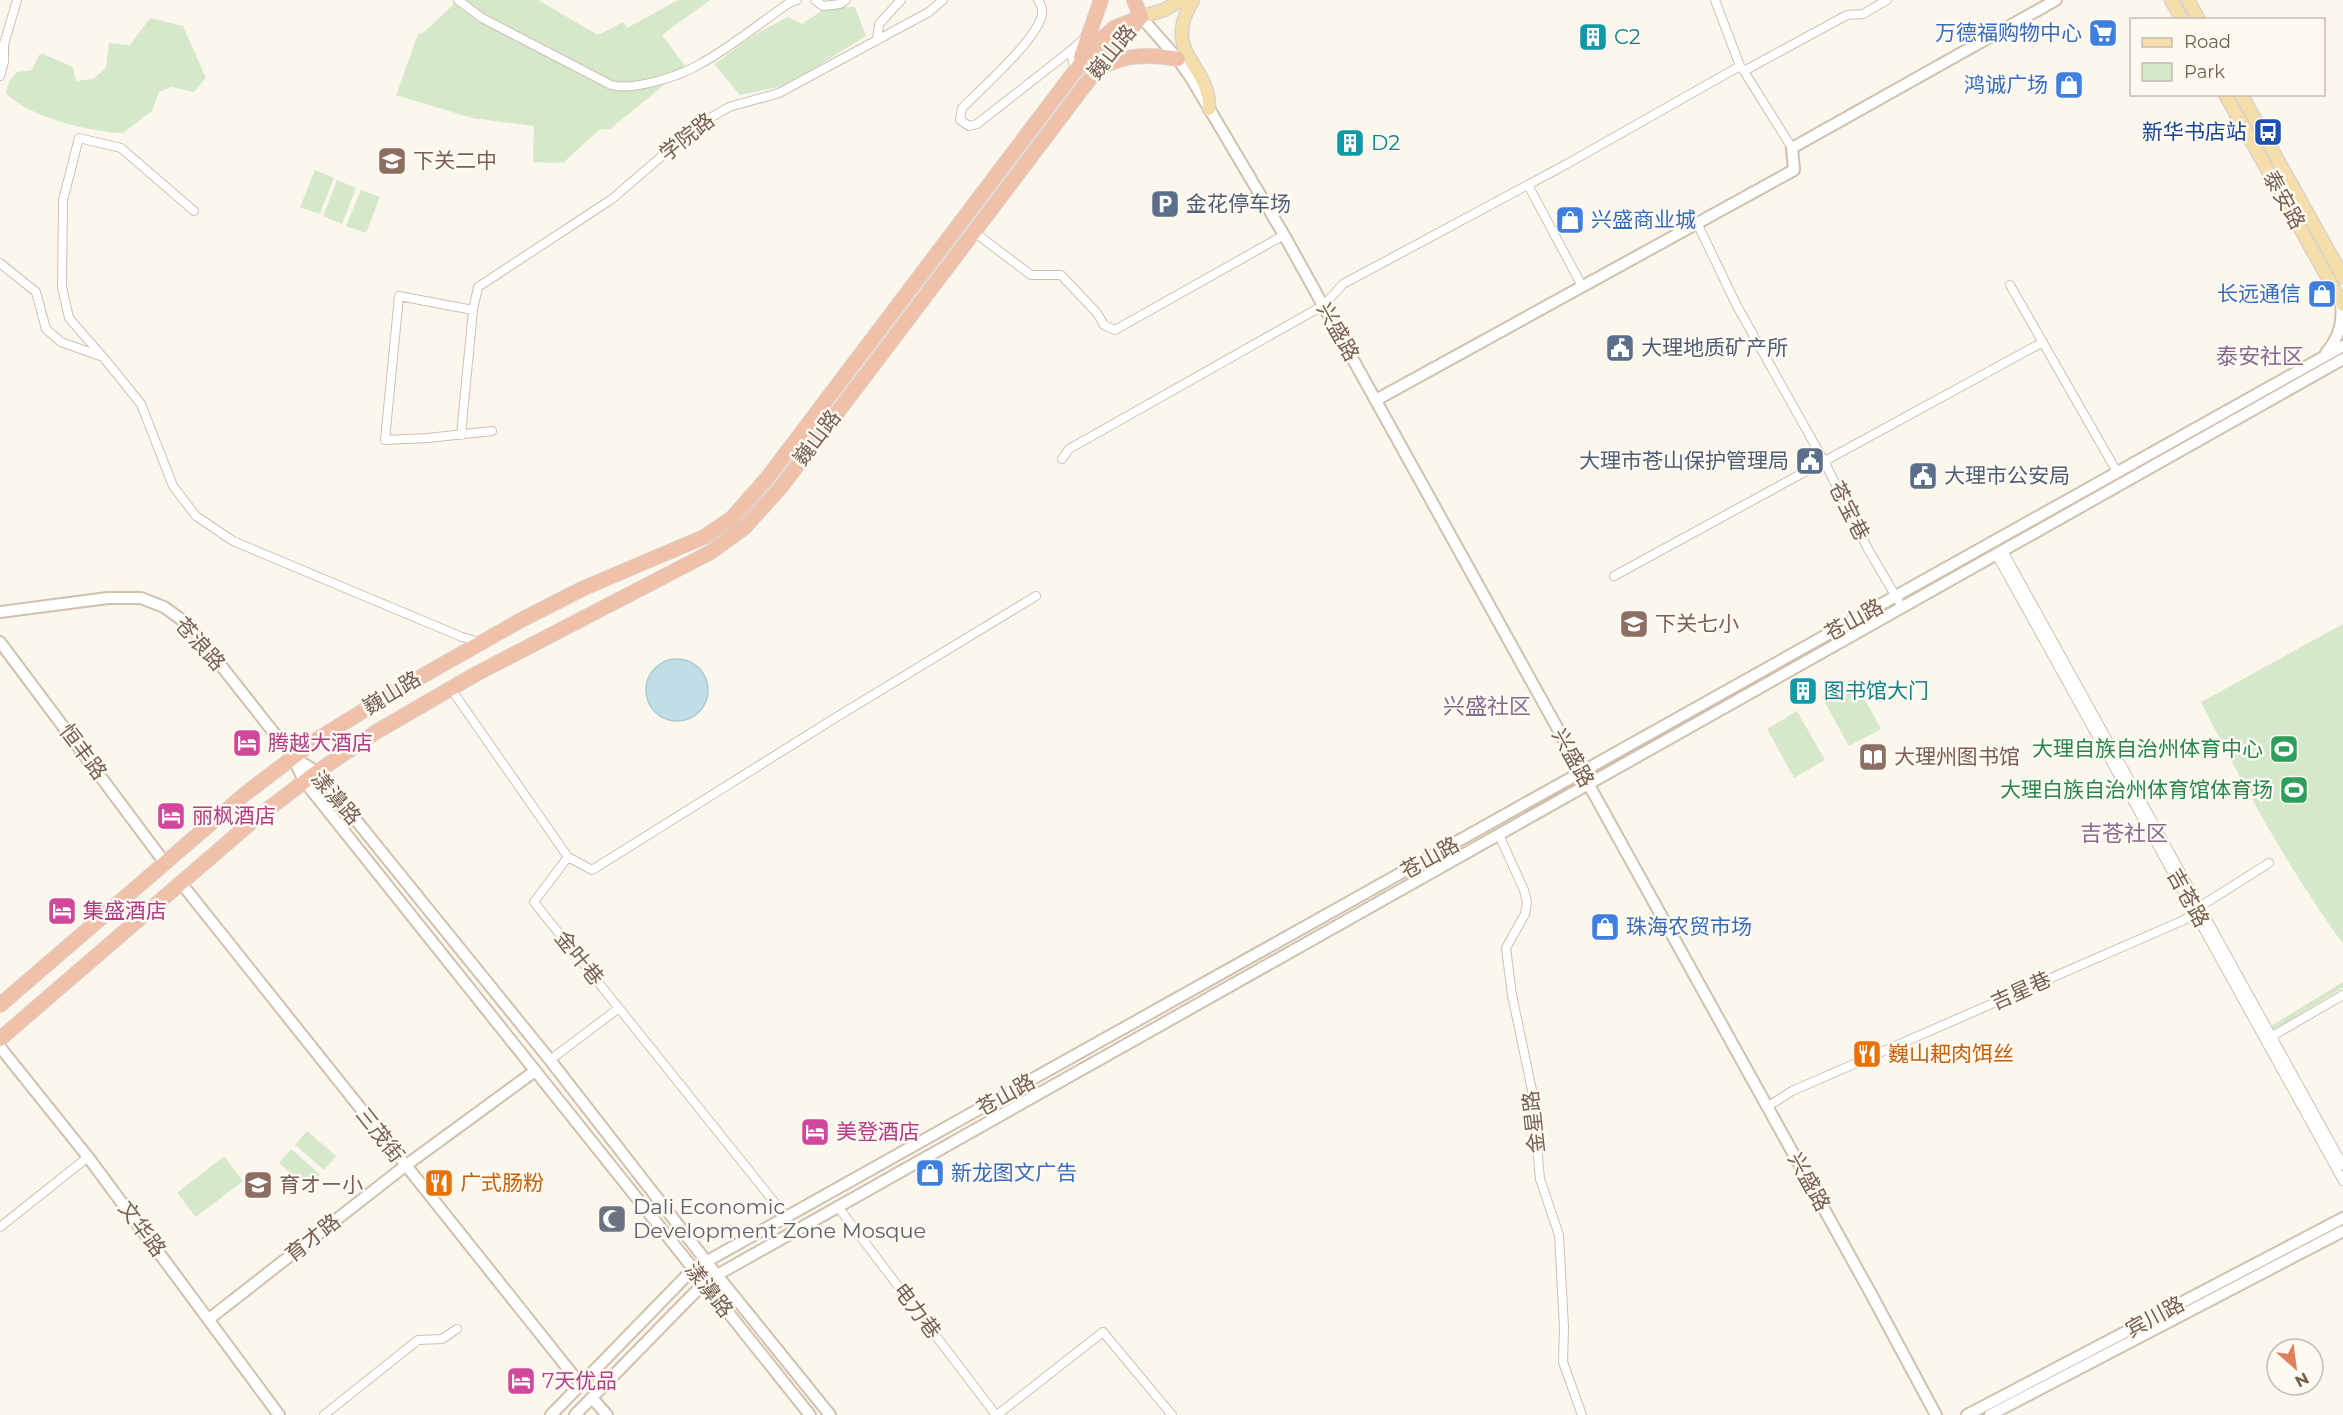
<svg xmlns="http://www.w3.org/2000/svg" width="2343" height="1415" font-family="Montserrat,'Noto Sans SC','Noto Sans JP',sans-serif">
<style>
.green{fill:#d5e9ca}
.water{fill:#c1dde5;stroke:#a8cbd6;stroke-width:1.5}
.lines{fill:none;stroke-linecap:round;stroke-linejoin:round}
.street-casing{stroke:#cec0b2;stroke-width:10}
.secondary-casing{stroke:#d0c1af;stroke-width:14}
.primary-casing{stroke:#d9d2ce;stroke-width:15}
.highway-casing{stroke:#d9d2ce;stroke-width:16}
.street{stroke:#fff;stroke-width:8}
.secondary{stroke:#fff;stroke-width:10}
.primary{stroke:#f5deaa;stroke-width:12}
.highway{stroke:#f1c0a8;stroke-width:14}
.labels{text-anchor:middle;stroke-width:5;stroke-linejoin:round;paint-order:stroke}
.shop-label{font-size:21px;fill:#366cbe;stroke:#fefaf2;text-anchor:end}
.culture-label{font-size:21px;fill:#0d838f;stroke:#fefaf2;text-anchor:start}
.street-label{font-size:21px;fill:#766050;stroke:#fefaf2}
.transit-label{font-size:21px;fill:#164399;stroke:#fefaf2;text-anchor:end}
.education-label{font-size:21px;fill:#785e54;stroke:#fefaf2;text-anchor:start}
.service-label{font-size:21px;fill:#4e5e75;stroke:#fefaf2;text-anchor:start}
.hotel-label{font-size:21px;fill:#b23c85;stroke:#fefaf2;text-anchor:start}
.leisure-label{font-size:21px;fill:#27864d;stroke:#fefaf2;text-anchor:end}
.food-label{font-size:21px;fill:#c56008;stroke:#fefaf2;text-anchor:start}
.worship-label{font-size:21px;fill:#5b616d;stroke:#fefaf2;text-anchor:start}
.neighbourhood-label{font-size:22px;fill:#866891;stroke:#fefaf2}
</style>
<rect width="100%" height="100%" fill="#fcf7ec"/>
<path class="green" d="M455,0H538L598,35L623,22L627,28L678,0H710L662,35L686,67L610,129L599,130L563,163L533,162L534,126L472,118L396,95L418,34L423,33L452,6Z
M845,7H855L866,36L787,85L740,95L714,64L754,35L784,19L788,17L802,24L823,10Z
M150,18L183,26L206,78L194,92L171,87L159,92L152,111L123,133C92,133 26,116 6,93L9,81L17,72L32,70L39,55L43,54L73,67L76,81L93,79L106,68L109,43L130,45Z
M315,170L334,178L320,214L300,207Z
M337,180L356,188L342,224L323,216Z
M361,190L380,197L366,233L346,226Z
M2343,624V944C2288,868 2243,786 2201,702Z
M1853,678L1881,729L1849,746L1821,696Z
M1797,711L1825,760L1794,778L1767,729Z
M2343,982V988L2274,1030L2271,1026Z
M307,1131L336,1156L324,1170L295,1145Z
M291,1149L320,1174L308,1188L279,1163Z
M224,1156L243,1181L196,1217L177,1193Z"/>
<path class="water" d="M646 690a31 31 0 1 1 62 0a31 31 0 1 1-62 0Z"/>
<g class="lines">
<g class="street-casing">
<path id="street" d="M458,0L482,18L611,85C634,91 680,76 700,64C731,47 760,23 789,3L797,0
M815,0L823,6L840,4L846,0
M1038,0C1040,3 1043,8 1042,13C1041,36 980,90 962,108L960,120L969,126L977,124L1069,52L1071,53L1075,71
M877,40L879,24L901,0
M1069,52L1086,37
M1742,68L1792,148
M1744,71L1847,15L1863,14L1887,0
M0,76L4,62V44L17,0
M1528,185L1582,286
M1697,223L1737,306L1825,463L1868,549L1902,607
M974,232L1031,275H1061L1097,313L1104,325L1115,330L1284,235
M0,263L36,292L46,329L61,342L103,357L141,404L173,486L196,516L233,541L462,637L480,642
M2010,285L2117,472
M473,310L399,296L385,440L428,438L492,431
M102,356L69,318L62,287L63,200L79,138L121,148L194,211
M461,435L473,310L478,287L612,199L698,125L729,107L779,93L929,12L943,0
M1062,459L1069,449L1324,305L1343,284L1565,165L1740,66L1715,0
M2003,551L2343,1165
M1996,554L2343,1181
M1614,576L2043,342
M451,689L568,857L534,902L787,1218
M1499,835L1524,890L1527,903L1525,914L1506,948L1512,995L1532,1090L1540,1179L1559,1235L1564,1327L1563,1362L1582,1415
M568,857L592,870L835,718L1036,596
M2269,1038L2343,995
M550,1060L619,1008
M1767,1107L1792,1091L2184,920L2204,904L2269,863
M838,1207L996,1415
M0,1227L88,1157
M324,1415L418,1340L442,1339L457,1329
M997,1415L1103,1332L1172,1415"/>
</g>
<g class="secondary-casing">
<path id="secondary" d="M1141,17L1177,58L1191,78L1284,235L1870,1292L1936,1415
M2326,353C2340,336 2343,322 2341,301
M1376,400L1794,170L1792,148L2056,0
M0,612L108,598H141L164,607L189,625L293,757L304,781L810,1415
M0,642L165,863
M293,757L317,772L550,1060L717,1275L830,1415
M181,883L581,1385
M0,1047L88,1157L279,1415
M209,1319L405,1166L535,1071
M592,1398L607,1415
M551,1415L693,1269L2343,346
M575,1415L704,1283L717,1275L2343,359
M1967,1415L2343,1218
M1990,1415L2343,1231"/>
</g>
<g class="primary-casing">
<path id="primary" d="M1193,0C1160,55 1210,62 1209,109
M2171,0L2182,20
M2188,0L2199,20
M1141,17L1164,10L1181,0
M2225,94L2343,305
M2241,94L2343,277"/>
</g>
<g class="highway-casing">
<path id="highway" d="M1134,0L1141,17
M1081,57L1101,0
M1101,68C1125,54 1151,54 1178,59
M0,1005L245,794L316,740L394,692L523,619L584,588L704,537L732,518L768,477L1094,46L1114,28L1139,18
M0,1039L255,819L317,772L376,732L476,674L711,552L745,527L781,487L1107,56L1141,17"/>
</g>
<use href="#street" class="street"/>
<use href="#secondary" class="secondary"/>
<use href="#primary" class="primary"/>
<use href="#highway" class="highway"/>
</g>
<defs>
<g id="supermarket-square" transform="scale(1.5)"><rect x="-9" y="-9" width="18" height="18" rx="4" fill="#3f7fe0" stroke="#fefaf2"/><path d="M-6-5.5h2.5l.6 2H6L4.5 2H-2.5L-4.4-4H-6ZM-1.5 3.2a1.3 1.3 0 1 0 .1 0ZM3 3.2a1.3 1.3 0 1 0 .1 0Z" fill="#fff"/></g>
<g id="building-square" transform="scale(1.5)"><rect x="-9" y="-9" width="18" height="18" rx="4" fill="#0f9aa8" stroke="#fefaf2"/><path d="M-4-6H4V6H1V3H-1V6H-4ZM-2.5-4.3h1.7v1.8h-1.7ZM.8-4.3h1.7v1.8H.8ZM-2.5-1h1.7V.8h-1.7ZM.8-1h1.7V.8H.8Z" fill="#fff"/></g>
<g id="shop-square" transform="scale(1.5)"><rect x="-9" y="-9" width="18" height="18" rx="4" fill="#3f7fe0" stroke="#fefaf2"/><path d="M-5-2.5h2.3a2.7 3.5 0 0 1 5.4 0H5L5.5 6h-11ZM-1.5-2.5h3a1.5 2.3 0 0 0-3 0Z" fill="#fff"/></g>
<g id="bus-square" transform="scale(1.5)"><rect x="-9" y="-9" width="18" height="18" rx="4" fill="#1a4fb4" stroke="#fefaf2"/><path d="M-5-6H5V4H4V6H2V4H-2V6H-4V4H-5ZM-3.5-4V0h7V-4ZM-3.5 1.2v1.5H-2V1.2ZM2 1.2v1.5H3.5V1.2Z" fill="#fff"/></g>
<g id="school-square" transform="scale(1.5)"><rect x="-9" y="-9" width="18" height="18" rx="4" fill="#8d6e63" stroke="#fefaf2"/><path d="M0-5L7-2L0 1L-7-2ZM-4 1L0 2.5L4 1V4Q0 6-4 4Z" fill="#fff"/></g>
<g id="parking-square" transform="scale(1.5)"><rect x="-9" y="-9" width="18" height="18" rx="4" fill="#5c6f8a" stroke="#fefaf2"/><path d="M-3.5-5.5H1a3.5 3.5 0 0 1 0 7H-1V5.5H-3.5ZM-1-3.4V-.6H.8a1.4 1.4 0 0 0 0-2.8Z" fill="#fff"/></g>
<g id="civic-square" transform="scale(1.5)"><rect x="-9" y="-9" width="18" height="18" rx="4" fill="#5c6f8a" stroke="#fefaf2"/><path d="M-.6-6.5H3V-4.5H.6V-3L4-1V1h2V6H-6V1h2V-1L-.6-3ZM-1.2 2.5V6h2.4V2.5Z" fill="#fff"/></g>
<g id="hotel-square" transform="scale(1.5)"><rect x="-9" y="-9" width="18" height="18" rx="4" fill="#d1479c" stroke="#fefaf2"/><path d="M-6-4.5h1.5V1H6V5H4.5V3h-9V5H-6ZM-4 0a1.8 1.8 0 1 1 3.6 0ZM.5 0V-2.5h3Q6-2.5 6 0Z" fill="#fff"/></g>
<g id="stadium-square" transform="scale(1.5)"><rect x="-9" y="-9" width="18" height="18" rx="4" fill="#2e9e5b" stroke="#fefaf2"/><path d="M0-5a6.5 5 0 1 0 0 10a6.5 5 0 1 0 0-10ZM-3.5-1.8h7v3.6h-7Z" fill="#fff"/></g>
<g id="library-square" transform="scale(1.5)"><rect x="-9" y="-9" width="18" height="18" rx="4" fill="#8d6e63" stroke="#fefaf2"/><path d="M-6-4Q-3-5.5-.7-3.5V5Q-3 3-6 4ZM6-4Q3-5.5 .7-3.5V5Q3 3 6 4Z" fill="#fff"/></g>
<g id="restaurant-square" transform="scale(1.5)"><rect x="-9" y="-9" width="18" height="18" rx="4" fill="#e8710a" stroke="#fefaf2"/><path d="M-5-6h1v4h1v-4h1v4h1v-4h1v5L-1.5 .5V6h-2V.5L-5-1ZM5-6V6H3V1.5H1.5Q1.5-4 5-6Z" fill="#fff"/></g>
<g id="mosque-square" transform="scale(1.5)"><rect x="-9" y="-9" width="18" height="18" rx="4" fill="#6b7280" stroke="#fefaf2"/><path d="M3.5-4.9A6 6 0 1 0 3.5 4.9A5 5 0 1 1 3.5-4.9Z" fill="#fff"/></g>
</defs>
<g fill-rule="evenodd">
<use href="#supermarket-square" x="2103" y="33"/>
<use href="#building-square" x="1593" y="37"/>
<use href="#shop-square" x="2069" y="85"/>
<use href="#bus-square" x="2268" y="132"/>
<use href="#building-square" x="1350" y="143"/>
<use href="#school-square" x="392" y="161"/>
<use href="#parking-square" x="1165" y="204"/>
<use href="#shop-square" x="1570" y="220"/>
<use href="#shop-square" x="2322" y="294"/>
<use href="#civic-square" x="1620" y="348"/>
<use href="#civic-square" x="1810" y="461"/>
<use href="#civic-square" x="1923" y="476"/>
<use href="#school-square" x="1634" y="624"/>
<use href="#building-square" x="1803" y="691"/>
<use href="#hotel-square" x="247" y="743"/>
<use href="#stadium-square" x="2284" y="749"/>
<use href="#library-square" x="1873" y="757"/>
<use href="#stadium-square" x="2294" y="790"/>
<use href="#hotel-square" x="171" y="816"/>
<use href="#hotel-square" x="62" y="911"/>
<use href="#shop-square" x="1605" y="927"/>
<use href="#restaurant-square" x="1867" y="1054"/>
<use href="#hotel-square" x="815" y="1132"/>
<use href="#shop-square" x="930" y="1173"/>
<use href="#restaurant-square" x="439" y="1183"/>
<use href="#school-square" x="258" y="1185"/>
<use href="#mosque-square" x="612" y="1219"/>
<use href="#hotel-square" x="521" y="1381"/>
</g>
<g class="labels">
<g class="shop-label">
<text x="2082" y="40">万德福购物中心</text>
<text x="2048" y="92">鸿诚广场</text>
<text x="1591" y="227" text-anchor="start">兴盛商业城</text>
<text x="2301" y="301">长远通信</text>
<text x="1626" y="934" text-anchor="start">珠海农贸市场</text>
<text x="951" y="1180" text-anchor="start">新龙图文广告</text>
</g>
<g class="culture-label">
<text x="1614" y="44">C2</text>
<text x="1371" y="150">D2</text>
<text x="1824" y="698">图书馆大门</text>
</g>
<g class="street-label">
<text transform="translate(1112 52) rotate(-51)" y="7">巍山路</text>
<text transform="translate(687 137) rotate(-38)" y="7">学院路</text>
<text transform="translate(2284 200) rotate(61)" y="7">泰安路</text>
<text transform="translate(1338 332) rotate(61)" y="7">兴盛路</text>
<text transform="translate(817 438) rotate(-53)" y="7">巍山路</text>
<text transform="translate(1849 511) rotate(63)" y="7">苍宝巷</text>
<text transform="translate(1854 620) rotate(-29)" y="7">苍山路</text>
<text transform="translate(200 644) rotate(48)" y="7">苍浪路</text>
<text transform="translate(392 693) rotate(-31)" y="7">巍山路</text>
<text transform="translate(83 752) rotate(53)" y="7">恒丰路</text>
<text transform="translate(1573 758) rotate(61)" y="7">兴盛路</text>
<text transform="translate(336 798) rotate(49)" y="7">漾濞路</text>
<text transform="translate(1430 858) rotate(-29)" y="7">苍山路</text>
<text transform="translate(2188 898) rotate(61)" y="7">吉苍路</text>
<text transform="translate(579 958) rotate(51)" y="7">金叶巷</text>
<text transform="translate(2021 991) rotate(-24)" y="7">吉星巷</text>
<text transform="translate(1006 1095) rotate(-29)" y="7">苍山路</text>
<text transform="translate(1534 1122) rotate(-96)" y="7">金星路</text>
<text transform="translate(380 1135) rotate(52)" y="7">三茂街</text>
<text transform="translate(1809 1182) rotate(61)" y="7">兴盛路</text>
<text transform="translate(142 1229) rotate(53)" y="7">文华路</text>
<text transform="translate(313 1238) rotate(-38)" y="7">育才路</text>
<text transform="translate(709 1290) rotate(52)" y="7">漾濞路</text>
<text transform="translate(917 1311) rotate(53)" y="7">电力巷</text>
<text transform="translate(2155 1317) rotate(-28)" y="7">宾川路</text>
</g>
<g class="transit-label">
<text x="2247" y="139">新华书店站</text>
</g>
<g class="education-label">
<text x="413" y="168">下关二中</text>
<text x="1655" y="631">下关七小</text>
<text x="1894" y="764">大理州图书馆</text>
<text x="279" y="1192">育オー小</text>
</g>
<g class="service-label">
<text x="1186" y="211">金花停车场</text>
<text x="1641" y="355">大理地质矿产所</text>
<text x="1789" y="468" text-anchor="end">大理市苍山保护管理局</text>
<text x="1944" y="483">大理市公安局</text>
</g>
<g class="hotel-label">
<text x="268" y="750">腾越大酒店</text>
<text x="192" y="823">丽枫酒店</text>
<text x="83" y="918">集盛酒店</text>
<text x="836" y="1139">美登酒店</text>
<text x="542" y="1388">7天优品</text>
</g>
<g class="leisure-label">
<text x="2263" y="756">大理自族自治州体育中心</text>
<text x="2273" y="797">大理白族自治州体育馆体育场</text>
</g>
<g class="food-label">
<text x="1888" y="1061">巍山耙肉饵丝</text>
<text x="460" y="1190">广式肠粉</text>
</g>
<g class="worship-label">
<text x="633" y="1214">Dali Economic<tspan x="633" dy="24">Development Zone Mosque</tspan></text>
</g>
<g class="neighbourhood-label">
<text x="2260" y="364">泰安社区</text>
<text x="1487" y="714">兴盛社区</text>
<text x="2124" y="841">吉苍社区</text>
</g>
</g>
<rect x="2130" y="18" width="195" height="78" fill="#fefaf2" stroke="#c8bcb1" stroke-width="1.5"/>
<rect x="2142" y="38" width="30" height="9" fill="#f5deaa" stroke="#c8bcb1" stroke-width="1.5"/>
<text x="2184" y="48" font-size="18" fill="#766050">Road</text>
<rect x="2142" y="63" width="30" height="18" fill="#d5e9ca" stroke="#c8bcb1" stroke-width="1.5"/>
<text x="2184" y="78" font-size="18" fill="#766050">Park</text>
<g transform="translate(2295 1367) rotate(152)"><circle r="28" fill="#fefaf2" stroke="#c8bcb1" stroke-width="1.5"/>
<path d="M0-4.5L10 22L0 15L-10 22Z" fill="#dc815a"/>
<text y="-9" font-size="16" font-weight="bold" text-anchor="middle" fill="#766050">N</text>
</g>
</svg>
